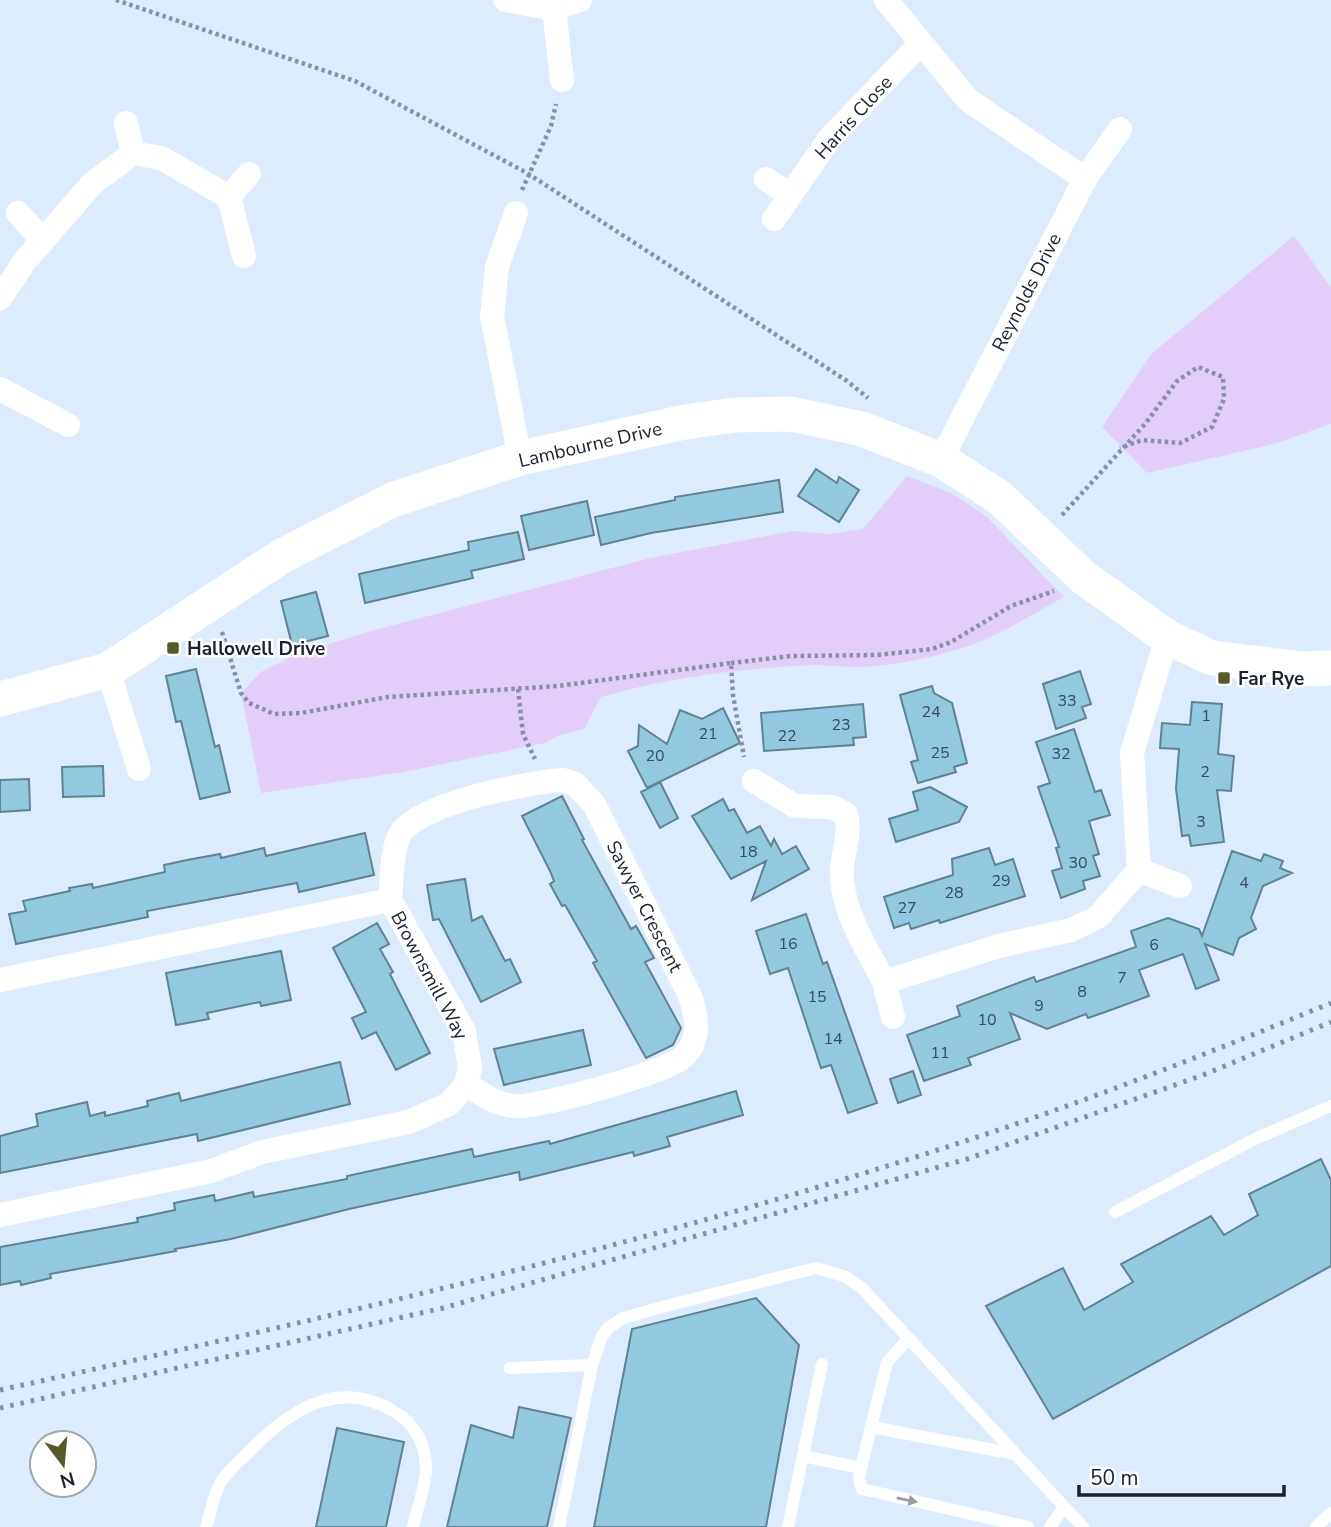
<svg xmlns="http://www.w3.org/2000/svg" width="1331" height="1527" font-family="'Nunito Sans',sans-serif">
<style>
.green{fill:#e3cef9}
.building{fill:#91c9df;stroke:#5f8391;stroke-width:2}
.lines{fill:none;stroke-linecap:round;stroke-linejoin:round}
.path{stroke:#8692a0;stroke-width:4.5;stroke-dasharray:3.5 3.5;stroke-linecap:butt}
.lane{stroke:#fff;stroke-width:12}
.street{stroke:#fff;stroke-width:24}
.secondary{stroke:#fff;stroke-width:35}
.rail{stroke:#838f9c;stroke-width:5;stroke-dasharray:3.5 7;stroke-linecap:butt}
.oneway{fill:#989ca0}
.poi-dot{fill:#575a27;stroke:#fff;stroke-width:2.5}
.labels{text-anchor:middle;stroke-width:5;stroke-linejoin:round;paint-order:stroke}
.number-label{font-size:16px;fill:#384c5a}
.street-label{font-size:19px;fill:#1a232d;stroke:#fff}
.poi-label{font-size:19px;font-weight:bold;fill:#1a232d;stroke:#fff;text-anchor:start}
</style>
<rect width="100%" height="100%" fill="#ddecfc"/>
<path class="green" d="M1294,236L1331,288V424L1274,444L1147,473L1102,427L1152,353Z
M907,476L951,493L987,517L1064,597C1028,617 989,642 949,652C920,660 889,666 859,667C843,667 827,665 811,665C739,669 671,677 601,697L584,729L560,735L545,743L404,772L261,793L241,693L261,672L295,655L367,632L650,558L793,531L829,534L863,529Z"/>
<path class="building" d="M816,469L837,483L839,477L859,490L839,522L798,496Z
M779,480L783,512L651,533L601,545L595,517L675,500V497Z
M587,501L594,535L529,550L521,516Z
M518,532L524,559L471,571L473,578L365,603L359,574L469,550L468,542Z
M316,592L328,636L292,645L281,601Z
M196,669L215,747L219,745L230,792L200,799L181,721L176,722L166,676Z
M1080,671L1091,704L1082,707L1086,718L1056,729L1043,684Z
M932,686L934,693L952,703L967,763L954,767L956,772L918,783L911,762L918,760L900,695Z
M1192,702L1222,704L1218,754L1234,756L1231,791L1217,790L1224,842L1191,846L1189,835L1182,836L1176,789L1179,749L1160,748L1162,723L1190,725Z
M863,704L866,737L853,738L854,745L764,751L761,713Z
M723,708L740,743L647,788L628,751L638,746L639,725L667,744L680,710L702,719Z
M1074,729L1095,792L1101,790L1110,815L1089,821L1099,854L1093,856L1100,876L1083,881L1085,889L1061,898L1052,871L1062,868L1056,848L1059,847L1038,787L1050,783L1036,742Z
M103,766L104,796L63,797L62,767Z
M29,779L30,810L0,812V780Z
M660,782L678,818L660,828L641,792Z
M930,787L967,807L959,822L896,842L889,819L918,810L913,792Z
M562,796L584,839L582,840L631,929L636,926L654,958L645,962L681,1028L673,1045L646,1058L593,963L597,961L565,905L562,906L550,884L554,881L550,871L522,816Z
M723,799L729,811L734,809L747,833L760,826L771,846L774,839L782,854L796,846L809,869L752,900L766,861L731,879L692,816Z
M365,833L374,875L299,892L297,883L147,911L148,917L16,944L9,914L26,911L23,901L70,891L69,888L92,884L93,888L165,872L164,865L187,860L220,854L221,858L264,848L266,856Z
M989,848L995,865L1013,859L1025,896L940,923L939,920L911,929L909,923L894,928L884,897L953,875L952,859Z
M1232,851L1261,861L1264,854L1283,861L1280,868L1292,873L1263,886L1251,918L1256,929L1239,938L1233,955L1205,944L1219,980L1196,989L1183,954L1139,970L1149,996L1108,1011L1088,1018L1086,1014L1047,1029L1010,1013L1020,1039L968,1058L971,1065L924,1081L907,1035L960,1016L957,1006L1034,977L1036,982L1136,947L1131,931L1168,918L1199,929L1202,936Z
M465,879L472,921L482,916L505,961L510,959L521,982L481,1002L439,919L433,920L427,885Z
M806,914L823,964L827,962L877,1103L848,1113L831,1065L821,1068L788,968L770,974L756,931Z
M377,923L389,944L380,949L393,972L390,974L430,1053L396,1070L376,1032L362,1039L352,1018L366,1012L333,948Z
M281,951L291,1000L261,1006L260,1002L207,1013L209,1019L176,1025L166,973Z
M583,1030L591,1065L504,1085L494,1049Z
M340,1062L350,1104L198,1141L197,1134L0,1173V1136L38,1126L36,1114L87,1102L90,1116L105,1112V1116L148,1106L147,1101L179,1093L181,1101Z
M913,1071L921,1095L898,1103L890,1079Z
M736,1091L743,1115L667,1137L670,1146L634,1156L633,1152L520,1180L519,1172L349,1209L231,1239L175,1249L176,1251L50,1274L51,1278L21,1285L20,1281L0,1285V1247L138,1222L137,1218L175,1210L174,1203L214,1195L215,1201L253,1192L254,1197L347,1179V1176L472,1149L474,1157L549,1141L550,1144Z
M1321,1159L1331,1180V1266L1053,1419L986,1306L1063,1268L1084,1310L1133,1282L1121,1264L1211,1216L1224,1235L1258,1215L1249,1194Z
M756,1298L799,1345L766,1527H594L632,1329Z
M519,1407L571,1418L547,1527H447L471,1425L513,1438Z
M337,1428L404,1442L386,1527H316Z"/>
<g class="lines">
<path class="path" d="M116,0L355,81L527,173L847,381L868,398
M522,190L551,126L556,104
M1062,515L1145,424L1177,381L1198,367L1223,377L1224,399L1212,427L1180,443L1142,440L1120,448
M222,632L241,693L249,703L274,714L301,713L388,697L558,686L731,663L733,695L744,757
M731,663L791,656L877,655L932,649L951,642L1011,606L1054,591
M518,689L523,734L535,759"/>
<path class="lane" d="M1115,1212L1255,1139L1331,1106
M909,1338L887,1362L861,1468L859,1479L862,1489L1028,1527
M510,1368L592,1365
M871,1427L1015,1454
M803,1456L861,1468
M206,1527C211,1513 213,1494 221,1482C231,1467 246,1455 258,1443C297,1405 343,1380 395,1412C416,1425 426,1444 426,1470C425,1488 417,1509 413,1527
M559,1527L592,1365L602,1336L609,1327L624,1318L658,1308L816,1268L844,1276L862,1288L1083,1527
M788,1527L822,1364
M1050,1527L1064,1507
M1316,1527L1331,1513"/>
<path class="street" d="M505,0L554,9L580,0
M886,0L968,100L1085,179
M554,9L562,80
M126,123L133,153
M766,179L789,194
M18,213L43,241
M516,213L497,267L492,316L520,458
M774,219L829,139L920,44
M244,256L229,197L249,174
M0,298L25,261L92,184L133,153L161,158L229,197
M0,389L68,425
M941,460L1085,179L1120,129
M108,670L139,769
M754,781L795,806L832,807L846,814C852,835 840,857 842,879C844,915 868,950 884,982L999,946L1071,930L1098,917L1139,870L1132,753L1167,637
M1139,870L1180,886
M390,900C392,881 391,854 399,836C413,804 529,782 563,780L575,784L594,804L691,998C697,1018 701,1041 683,1057C665,1073 546,1105 520,1106C499,1107 483,1095 466,1084
M0,980L390,900
M884,982L893,1017
M0,1215L211,1171L262,1152L409,1122L449,1104L466,1084L470,1068L464,1031L390,900"/>
<path class="secondary" d="M0,699L108,670L282,556L392,500L520,458L685,422L735,415L791,414L862,429L941,460L999,497L1083,577L1167,637L1212,658L1302,669L1331,668"/>
<path class="rail" d="M0,1390C322,1319 645,1246 959,1143C1085,1102 1209,1053 1331,1003
M0,1408L443,1308L967,1159L1203,1075L1331,1022"/>
</g>
<defs><path id="oneway-solid" d="M-6-.8H1V-3.2L6.5 0L1 3.2V.8H-6Z" transform="scale(1.75)"/></defs>
<use class="oneway" href="#oneway-solid" transform="translate(907 1500) rotate(12)"/>
<g class="poi-dot">
<rect x="166" y="641" width="14" height="14" rx="3.5"/>
<rect x="1217" y="671" width="14" height="14" rx="3.5"/>
</g>
<g class="labels">
<g class="number-label">
<text x="1067" y="706">33</text>
<text x="931" y="717">24</text>
<text x="1206" y="721">1</text>
<text x="841" y="730">23</text>
<text x="708" y="739">21</text>
<text x="787" y="741">22</text>
<text x="940" y="758">25</text>
<text x="1061" y="759">32</text>
<text x="655" y="761">20</text>
<text x="1205" y="777">2</text>
<text x="1201" y="827">3</text>
<text x="748" y="857">18</text>
<text x="1078" y="868">30</text>
<text x="1001" y="886">29</text>
<text x="1244" y="888">4</text>
<text x="954" y="898">28</text>
<text x="907" y="913">27</text>
<text x="788" y="949">16</text>
<text x="1154" y="950">6</text>
<text x="1122" y="983">7</text>
<text x="1082" y="997">8</text>
<text x="817" y="1002">15</text>
<text x="1039" y="1011">9</text>
<text x="987" y="1025">10</text>
<text x="833" y="1044">14</text>
<text x="940" y="1058">11</text>
</g>
<g class="street-label">
<text transform="translate(853 117) rotate(-48)" y="7">Harris Close</text>
<text transform="translate(1026 292) rotate(-63)" y="7">Reynolds Drive</text>
<text transform="translate(590 444) rotate(-13)" y="7">Lambourne Drive</text>
<text transform="translate(645 906) rotate(63)" y="7">Sawyer Crescent</text>
<text transform="translate(430 975) rotate(62)" y="7">Brownsmill Way</text>
</g>
<g class="poi-label">
<text x="187" y="655">Hallowell Drive</text>
<text x="1238" y="685">Far Rye</text>
</g>
</g>
<g transform="translate(63 1464) rotate(164)"><circle r="33" fill="#ffffff" stroke="#a3a7ab" stroke-width="2"/>
<path d="M0-5L12 26L0 18L-12 26Z" fill="#575a27"/>
<text y="-10" font-size="19" font-weight="bold" text-anchor="middle" fill="#1a232d">N</text>
</g>
<path d="M1079 1485v10h205v-10" fill="none" stroke="#1a232d" stroke-width="3.5"/>
<text x="1090" y="1485" font-size="21" fill="#1a232d" stroke="#ffffff" stroke-width="5" paint-order="stroke">50 m</text>
</svg>
